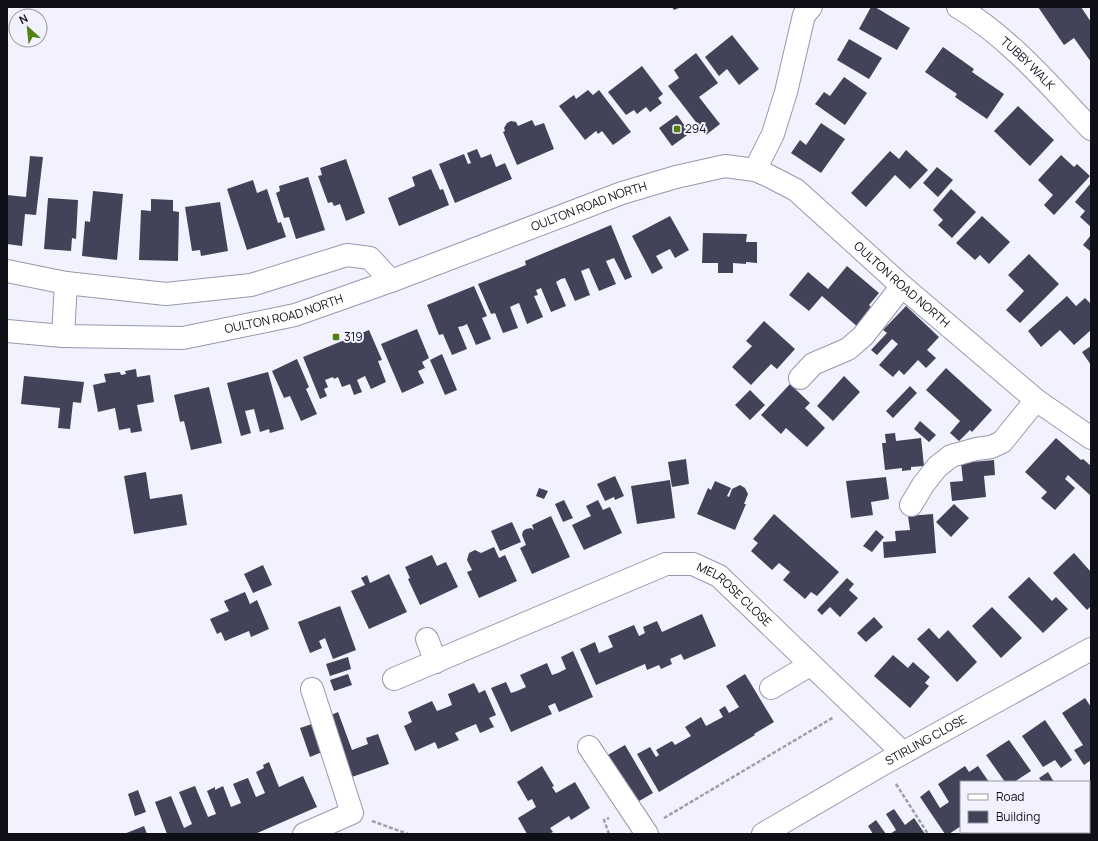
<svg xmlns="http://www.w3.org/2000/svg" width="1098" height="841" font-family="Manrope,sans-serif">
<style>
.building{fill:#424359}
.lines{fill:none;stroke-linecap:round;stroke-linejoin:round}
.minor-casing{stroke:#9698b1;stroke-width:24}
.path{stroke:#9e9fa9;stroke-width:2.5;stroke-dasharray:4 2;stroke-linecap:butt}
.minor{stroke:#fff;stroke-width:22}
.poi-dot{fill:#508111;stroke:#f1f2fd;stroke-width:1.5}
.labels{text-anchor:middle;stroke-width:4;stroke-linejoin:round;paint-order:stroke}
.street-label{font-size:12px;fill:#0f0f18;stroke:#f1f2fd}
.poi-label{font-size:12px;fill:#0f0f18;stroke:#f1f2fd;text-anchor:start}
</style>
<rect width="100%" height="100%" fill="#f1f2fd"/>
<path class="building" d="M672,7H681L674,10Z
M871,7H875L910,28L897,50L859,29Z
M1038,7H1081L1091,22V62L1074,38L1064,45Z
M732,35L759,69L739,85L727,69L719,76L705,57Z
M849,39L882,58L869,79L837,60Z
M943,47L974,69L972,72L1004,94L987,119L955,97L957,94L925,72Z
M696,53L718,83L699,97L720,124L706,135L668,86L679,78L674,70Z
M642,66L663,94L658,98L662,103L650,112L646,107L637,114L634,110L626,115L608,92Z
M844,77L867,93L845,125L815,104L824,92L830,96Z
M588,90L593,95L599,90L631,132L613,145L602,131L598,134L596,131L585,140L559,106L574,95L576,99Z
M1018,106L1054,140L1030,166L994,131Z
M677,115L690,133L672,146L659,128Z
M532,120L535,126L544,123L554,149L517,165L503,132L505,131L504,128L507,123L511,121L516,122L518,126Z
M821,123L845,139L821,173L791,153L800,140L806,145Z
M477,149L481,158L491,154L496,167L505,163L512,179L455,203L439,164L464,154L468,164L471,163L467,153Z
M906,150L928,170L910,189L895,175L866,207L851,193L890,151L899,159Z
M1061,155L1074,167L1077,164L1090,176L1054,215L1044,205L1053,195L1038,180Z
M30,156L43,157L36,215L25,214L22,246L7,244V195L26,197Z
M346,159L365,213L346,221L340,204L334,206L332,202L328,203L318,176L322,175L320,168Z
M937,167L953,180L938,197L923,183Z
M431,169L440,190L443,189L449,205L399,226L388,198L415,186L412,177Z
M308,177L325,230L296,239L289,217L284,218L276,193L280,191L279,186Z
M253,180L257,193L267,189L278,223L281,222L286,237L247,250L227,189Z
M1091,183V227L1080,217L1085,211L1075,202Z
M951,189L976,212L952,238L938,225L943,220L933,210Z
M93,191L123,194L117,260L82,256L85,221L90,222Z
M48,198L78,200L76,239L72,238L71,251L44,249Z
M151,199L173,200V211L179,212L178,261L139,260L141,210L151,211Z
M220,202L228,251L201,256L200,250L192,251L185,207Z
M670,216L689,250L675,258L670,249L656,256L663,268L652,274L632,236Z
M982,216L1010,242L989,264L980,255L975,260L956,243Z
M611,225L632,277L625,280L614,258L606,261L616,284L599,291L589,268L586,269L581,271L590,295L575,301L565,278L561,279L556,282L566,306L551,312L541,288L536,290L538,295L534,296L543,317L527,324L519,303L514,305L510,307L518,328L503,333L495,313L491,314L478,284L526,265L525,261Z
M703,233L747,234L746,242H757V263L746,262V264L733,263V273H718V263H702Z
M1091,235V251H1090L1083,245Z
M1029,254L1059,284L1020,323L1006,310L1024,291L1008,275Z
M847,266L879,293L869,305L874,310L859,328L822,296L809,311L789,295L808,272L828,289Z
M474,286L487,316L482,318L491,339L476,345L467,324L463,326L458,327L467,349L452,355L443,334L439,335L427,305Z
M1067,296L1076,306L1085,298L1091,304V330L1074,345L1060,330L1041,347L1028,331Z
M906,306L939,337L927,350L936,358L926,368L918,360L904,375L899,370L893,377L879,365L898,344L892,339L877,355L871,350L887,333L883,330Z
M764,321L795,349L777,369L771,364L751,385L732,367L752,346L746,341Z
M417,329L429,358L422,362L425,368L418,371L424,383L402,393L381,344Z
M369,330L382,360L378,361L386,382L371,389L365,376L357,380L362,392L354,395L350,384L342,387L338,377L334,379L333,377L325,380L328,387L324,389L327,396L320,399L303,357Z
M1091,346V365L1082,352Z
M442,354L457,390L445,395L430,360Z
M297,359L309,387L306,389L317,414L301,421L290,396L284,398L272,371Z
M946,368L992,410L972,432L970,430L959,441L950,433L960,421L926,390Z
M136,369L137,377L150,375L154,402L137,405L142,431L131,433L130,428L119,430L115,408L98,412L93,385L106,382L104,374L120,372L121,375L126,374L125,371Z
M268,372L284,429L270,433L269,429L260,432L254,409L245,411L251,433L241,436L227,383Z
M24,376L84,382L81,403L73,402L70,429L58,428L60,408L21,404Z
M844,376L860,392L833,421L817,406Z
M790,384L810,403L805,408L825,428L807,447L786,428L781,434L761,415Z
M910,386L917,393L893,418L886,411Z
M209,387L222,443L191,450L184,421L180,422L174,395Z
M750,390L765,405L750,420L735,405Z
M920,421L936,435L929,442L914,429Z
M895,433L896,441L921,438L924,466L911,467V470L902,471V468L885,470L882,443H886L885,434Z
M1056,438L1081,460L1083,459L1091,466V496L1068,475L1065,479L1075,488L1055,510L1041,498L1047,492L1025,472Z
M686,459L689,484L672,487L668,462Z
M994,460L995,475L984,476L986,497L952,501L950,482L963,481L961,463Z
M146,472L150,499L182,494L187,525L134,534L124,476Z
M615,476L624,496L615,500L614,497L605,501L597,484Z
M886,477L889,499L871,502L873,515L851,518L846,481Z
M670,480L675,518L637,524L631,486Z
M715,481L731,488L727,496L729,497L732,489L740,485L745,488L748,494L744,504H746L735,530L697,514L708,488L711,490Z
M539,488L548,491L544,499L536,496Z
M564,500L573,518L563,522L555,504Z
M598,500L603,510L610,507L622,533L584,550L572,525L591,516L586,506Z
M954,504L969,518L951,537L936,522Z
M774,514L839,572L817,596L811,592L805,599L783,580L790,572L785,568L779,563L772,570L751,551L758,543L753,539Z
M933,514L936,553L884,558L883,542L896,541L895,531L910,530L908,516Z
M551,516L570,557L532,574L520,548L526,545L522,535L523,531L526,529L531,528L534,530L532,525Z
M512,522L521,542L500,551L491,531Z
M876,530L884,537L872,552L863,546Z
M494,547L499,558L505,555L517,581L479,598L467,572L472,570L467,560L469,553L475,550L481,553Z
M1074,553L1091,572V606L1087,610L1053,573Z
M432,555L437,566L446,562L458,587L420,605L408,579L410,578L405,567Z
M263,565L272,585L253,593L244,574Z
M389,574L407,612L369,629L351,591L365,585L361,578L367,575L370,583Z
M1029,577L1052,601L1056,597L1068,609L1043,633L1008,597Z
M847,578L854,584L849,590L858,598L840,617L830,607L822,615L817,610Z
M245,592L250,604L257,600L269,629L251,637L249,631L225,641L221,632L217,634L210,619L229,611L224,601Z
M340,606L356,650L333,659L325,638L319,641L322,648L310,653L298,622Z
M992,607L1022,638L1001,658L972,626Z
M702,614L716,646L684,660L681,654L670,659L672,664L661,669L659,665L647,670L645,664L596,685L580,649L595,642L599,653L613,647L608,636L634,625L639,636L645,633L643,627L657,621L662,632Z
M874,617L883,627L866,642L857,633Z
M929,628L939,639L948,630L977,662L957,682L917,639Z
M573,651L593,697L559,712L555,703L548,706L552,714L511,732L491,688L506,682L511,693L517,691L526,687L520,675L547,663L552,675L558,673L566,669L561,657Z
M893,655L908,668L913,662L930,677L925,683L929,686L910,708L874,676Z
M348,657L351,669L330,676L326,664Z
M348,674L352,685L334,691L330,680Z
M745,674L774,722L754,734L755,735L659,792L637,754L650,747L656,757L659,755L656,750L672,741L675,745L691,736L685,727L701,717L706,726L723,717L719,710L725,706L729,713L739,707L726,686Z
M474,683L479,693L485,690L496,715L489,718L494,727L480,733L476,724L455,733L459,740L438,749L435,742L415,751L404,726L412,722L408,712L432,701L437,711L445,708L452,705L448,694Z
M1085,698L1091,707V760L1084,765L1074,750L1083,745L1062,713Z
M338,712L352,750L368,744L366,738L378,734L389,764L349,778L327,717Z
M1045,720L1072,760L1061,768L1055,760L1043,767L1022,736Z
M312,724L322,752L310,757L300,728Z
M1009,740L1031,771L1014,782H1005L986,755Z
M625,745L653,793L634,804L606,756Z
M269,762L279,787L303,776L317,807L255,834H167L155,802L171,796L184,828L192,824L179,792L195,786L208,817L216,814L207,791L215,787V790L223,786L231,807L241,803L233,784L240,781L248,778L256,797L265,793L256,772L264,768L263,765Z
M542,766L554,786L552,787L556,793L575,782L590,808L571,820L569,816L550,828L553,832L549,834H527L518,818L536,807L532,799L528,801L517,782Z
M965,766L969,772L978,766L989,782H961V826L949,834H945L920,797L929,790L940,808L949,802L938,784Z
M1048,772L1054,782H1042L1039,778Z
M138,790L146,812L135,816L128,794Z
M894,809L905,825L914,818L925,834H890L896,830L886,814Z
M876,820L886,834H873L868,826Z
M144,826L147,834H124Z
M977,832H988L985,834H978Z"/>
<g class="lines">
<g class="minor-casing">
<g id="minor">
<path id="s1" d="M958,7C1010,38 1050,86 1091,129"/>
<path d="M755,170L773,134L786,92L804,15L811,7"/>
<path d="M7,271L66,283L166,294L251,285L347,255L370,258L391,281"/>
<path id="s2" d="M7,331L63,336L183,338L295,315L391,281L622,193L676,177L725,166L755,170L769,176L796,190L902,286L1036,400L1091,438"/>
<path d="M63,336L66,283"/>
<path d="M800,378L813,364L848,349L863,336L902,286"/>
<path d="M911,505L923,485L937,467L951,456L976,449L991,447L1002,442L1036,400"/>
<path d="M427,639L436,662"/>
<path id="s3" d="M394,679L666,564H693L719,576L903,753"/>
<path d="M771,688L810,665"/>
<path d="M589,747L647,834"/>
<path d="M304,834L352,813L312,689"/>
<path id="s4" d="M763,834L883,764L1091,649"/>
</g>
</g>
<path class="path" d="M896,784L928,834
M664,818L834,717
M372,821L408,834
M609,834L604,820L609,818"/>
<use href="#minor" class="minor"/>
</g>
<g class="poi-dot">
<rect x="673" y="125" width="8" height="8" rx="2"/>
<rect x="332" y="333" width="8" height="8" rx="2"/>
</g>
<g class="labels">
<g class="street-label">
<text dy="4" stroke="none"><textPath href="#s1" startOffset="90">TUBBY WALK</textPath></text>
<text dy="4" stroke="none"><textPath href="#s2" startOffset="604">OULTON ROAD NORTH</textPath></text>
<text dy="4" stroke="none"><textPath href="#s2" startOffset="964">OULTON ROAD NORTH</textPath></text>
<text dy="4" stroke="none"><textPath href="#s2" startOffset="280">OULTON ROAD NORTH</textPath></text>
<text dy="4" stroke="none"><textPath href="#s3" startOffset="374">MELROSE CLOSE</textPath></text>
<text dy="4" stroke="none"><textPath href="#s4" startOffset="188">STIRLING CLOSE</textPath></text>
</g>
<g class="poi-label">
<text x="685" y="133">294</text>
<text x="344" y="341">319</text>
</g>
</g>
<rect width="1098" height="841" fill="none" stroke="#0f0f18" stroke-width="16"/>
<rect x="960" y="781" width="130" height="52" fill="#f1f2fd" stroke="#9797a1"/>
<rect x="968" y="794" width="20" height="6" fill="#ffffff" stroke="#9797a1"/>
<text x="996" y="801" font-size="12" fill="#0f0f18">Road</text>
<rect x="968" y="811" width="20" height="12" fill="#424359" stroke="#9797a1"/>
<text x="996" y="821" font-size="12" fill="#0f0f18">Building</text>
<g transform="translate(28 28) rotate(333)"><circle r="19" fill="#f1f2fd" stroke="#9797a1"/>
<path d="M0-3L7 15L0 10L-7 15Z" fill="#508111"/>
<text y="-6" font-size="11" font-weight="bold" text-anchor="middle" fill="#0f0f18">N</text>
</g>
</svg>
